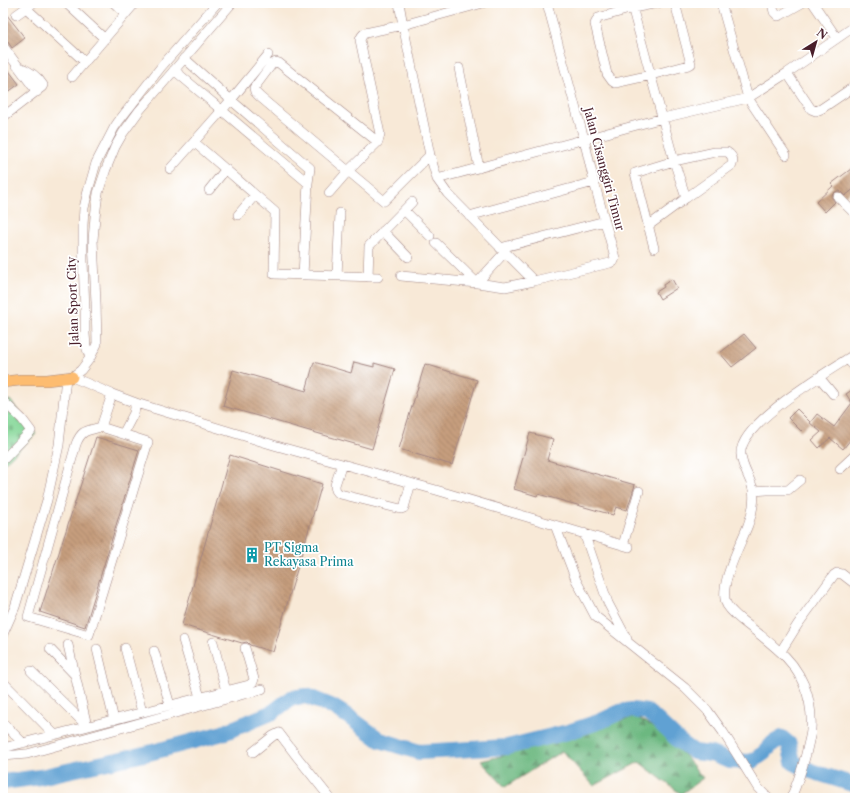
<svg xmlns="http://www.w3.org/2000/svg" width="858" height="801" font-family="'Libre Caslon Text',serif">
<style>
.forest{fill:url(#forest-firs);stroke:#5b6c56}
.cemetery{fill:url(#cemetery-stones);stroke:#687b62}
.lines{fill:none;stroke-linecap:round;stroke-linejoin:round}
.river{stroke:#61a1d3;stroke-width:16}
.building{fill:url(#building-back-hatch)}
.minor-casing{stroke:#a18481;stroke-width:10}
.major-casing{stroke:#a18481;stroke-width:12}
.minor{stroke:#fff;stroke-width:9}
.major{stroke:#fdbc70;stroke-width:11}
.labels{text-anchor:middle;stroke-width:3.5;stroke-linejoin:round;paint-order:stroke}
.street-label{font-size:12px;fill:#4a1f2b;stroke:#fff}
.culture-label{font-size:12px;fill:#0d838f;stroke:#fff;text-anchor:start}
</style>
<defs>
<pattern id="forest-firs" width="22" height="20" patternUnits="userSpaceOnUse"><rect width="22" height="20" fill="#6cb880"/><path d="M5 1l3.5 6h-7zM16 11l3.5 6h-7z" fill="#5b9569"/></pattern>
<pattern id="cemetery-stones" width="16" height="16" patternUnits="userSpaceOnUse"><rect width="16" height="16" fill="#85d798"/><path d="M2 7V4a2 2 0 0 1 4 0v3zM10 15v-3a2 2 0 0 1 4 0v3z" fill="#74b883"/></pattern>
<pattern id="building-back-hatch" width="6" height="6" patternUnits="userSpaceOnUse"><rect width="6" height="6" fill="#c69e7e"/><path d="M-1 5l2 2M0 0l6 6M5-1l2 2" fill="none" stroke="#a38067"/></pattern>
</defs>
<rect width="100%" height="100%" fill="#fff"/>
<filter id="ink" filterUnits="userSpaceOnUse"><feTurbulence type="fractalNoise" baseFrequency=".025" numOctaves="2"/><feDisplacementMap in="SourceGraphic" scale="8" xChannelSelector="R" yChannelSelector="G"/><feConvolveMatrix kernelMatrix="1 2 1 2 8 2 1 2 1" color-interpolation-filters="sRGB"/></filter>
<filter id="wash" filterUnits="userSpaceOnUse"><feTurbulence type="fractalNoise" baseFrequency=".012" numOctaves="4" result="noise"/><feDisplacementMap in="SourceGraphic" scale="16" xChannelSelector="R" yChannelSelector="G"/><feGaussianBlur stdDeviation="0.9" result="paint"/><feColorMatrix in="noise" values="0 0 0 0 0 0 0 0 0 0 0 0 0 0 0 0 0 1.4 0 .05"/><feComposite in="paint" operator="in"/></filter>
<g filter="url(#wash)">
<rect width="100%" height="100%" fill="#f8e9d7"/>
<path class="forest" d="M636,717L655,728L685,756L703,778L681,794L639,762L594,786L562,751L505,787L481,761L556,742L608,723Z"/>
<path class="cemetery" d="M10,400L36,434L3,464V403Z"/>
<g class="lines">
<path class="river" d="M3,782L40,777L149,753L223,733L273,712L291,698L306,696L333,707L349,717L380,740L419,752L507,747L568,732L601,721L620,712L632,710L647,712L658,721L679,741L694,752L711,754L730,761L751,762L764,753L773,743L782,738L789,744L793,762L811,771L855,785"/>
</g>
<g id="blocks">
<path class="building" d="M3,10L25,38L12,48L8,42L3,39Z
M3,63L19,84L3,96Z
M855,166V188L845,196L840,191H837L834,193L832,195V198L835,202L825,212L816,202L833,186L831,184Z
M672,279L677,288L660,299L656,292L664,287L663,285Z
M744,334L756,348L732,367L720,353Z
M314,362L351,373L354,362L374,367V363L395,369L372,449L223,406L233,370L306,391Z
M425,364L477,380L452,465L399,449Z
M855,388V443L851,439L843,449L830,438L819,448L812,440L821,432L810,423L817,414L834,427L852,403L846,394Z
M797,409L810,422L801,431L788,418Z
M530,433L553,439L547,460L635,485L627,510L616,507L613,515L538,494L537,496L514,489Z
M96,437L139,450L85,627L40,612Z
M230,455L322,484L273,652L250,645L247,642L242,643L182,625Z"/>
</g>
</g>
<g filter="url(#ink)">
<use href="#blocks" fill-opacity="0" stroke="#a18481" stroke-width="1"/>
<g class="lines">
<g class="minor-casing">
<path id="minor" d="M66,3L105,39
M114,3L126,14
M217,3L161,67L118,122L114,128L96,163L88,191L84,208L83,225V261L85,311V334L86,346L90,358L97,344L96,302L93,240L95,217L98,193L106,169L115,147L123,133L139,111L232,3
M399,3L403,25L483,3
M631,3L674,161L686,198L732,165C734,159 732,155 727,152H715L674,161L635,173L654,248
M658,3L633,8L598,18L595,24L607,74L612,81L615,83L651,75L689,65L691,64L675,3
M721,3L748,98L786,155
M772,3L774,12L778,16L781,15L802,3
M813,3L837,38
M26,8L85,62
M16,15L33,3
M3,46L37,92
M184,58L231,100L310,168L308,183L303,275
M459,68L479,168
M174,70L308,183
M787,73L811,109L816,111L821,109L855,86
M72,77L135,3
M3,117L42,87L43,85C37,75 28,70 17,66
M194,142L275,212L274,274L378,277
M378,142L279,63L276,62L272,64L254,88L255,92L260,97L384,201L430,155
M170,169L231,100L268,55
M437,179L663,118L748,98L787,73L855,26
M209,190L226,169
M329,193L349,170L378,142L380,134L360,40C361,36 362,35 365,33L403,25L430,155L437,179L447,193L505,252L534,281
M838,197L855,214
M404,210L430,236
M238,215L255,195
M469,216L594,182
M648,226L686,198
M383,231L408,257
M436,243L477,283
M500,248L605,221
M505,252L477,283L505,287L534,281L610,263L614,261L615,258L594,182L584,139L547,3
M337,276L340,213
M401,276L477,283
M368,277L369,246L412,202
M847,359L855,367
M72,377L112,394L136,403L277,446L436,490L629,547
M72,377L81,370L90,358
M819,377L833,394
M112,394L101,427L123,434L134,413L136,403
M3,401L22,419L31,431L3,460
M101,427C87,431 82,429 76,444L28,617L89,635L148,442L123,434
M342,464L335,485C335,490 336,492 340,494L401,509L404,508L411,483
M840,469L855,455
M753,491L767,490H788L800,480
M555,525L576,580L595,616L685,688L708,711L723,732L758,788L768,798
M584,533L608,603L627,639
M623,545L639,491
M3,634L15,607L47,500L59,445L66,377
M183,640L200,697
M213,642L226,691
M68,645L87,726
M125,648L142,712
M50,649L75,675
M97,649L114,720
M154,651L170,705
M781,651L798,624L834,575L837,573L842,574L855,584
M31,671L87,726
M3,682L55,735
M3,723L23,743
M3,748L249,685L253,682L254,679L245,648
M253,752L273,736L279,733L298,758L330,798
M3,756L27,754L262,689
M791,798C799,779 805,761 809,741C810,737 811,733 811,729C813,698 801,668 777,649C768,641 758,633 749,626C741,620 732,613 727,605C717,587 741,544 748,525C752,515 756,497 752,486C749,476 742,467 741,455C737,424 831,370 855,354"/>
</g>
<g class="major-casing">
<path id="major" d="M3,382L21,380H47L72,377"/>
</g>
<use href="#minor" class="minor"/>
<use href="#major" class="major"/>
</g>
</g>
<defs>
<g id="building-bare" transform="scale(1.2)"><path d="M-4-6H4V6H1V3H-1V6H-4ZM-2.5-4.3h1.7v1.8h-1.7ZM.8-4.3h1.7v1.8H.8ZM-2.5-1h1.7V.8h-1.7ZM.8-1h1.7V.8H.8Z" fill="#0f9aa8" stroke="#fff" stroke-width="2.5" paint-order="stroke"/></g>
</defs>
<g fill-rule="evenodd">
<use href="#building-bare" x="252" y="555"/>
</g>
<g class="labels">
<g class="street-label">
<text transform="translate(604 169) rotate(75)" y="4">Jalan Cisanggiri Timur</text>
<text transform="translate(73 301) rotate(-92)" y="4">Jalan Sport City</text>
</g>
<g class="culture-label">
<text x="264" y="552">PT Sigma<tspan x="264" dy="14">Rekayasa Prima</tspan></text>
</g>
</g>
<rect width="858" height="801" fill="none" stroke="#fff" stroke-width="16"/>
<g transform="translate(816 42) rotate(37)" stroke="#ffffff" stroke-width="3" paint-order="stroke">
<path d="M0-3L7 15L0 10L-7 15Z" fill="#4a1f2b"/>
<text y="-6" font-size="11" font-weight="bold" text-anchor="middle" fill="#4a1f2b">N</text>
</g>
</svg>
